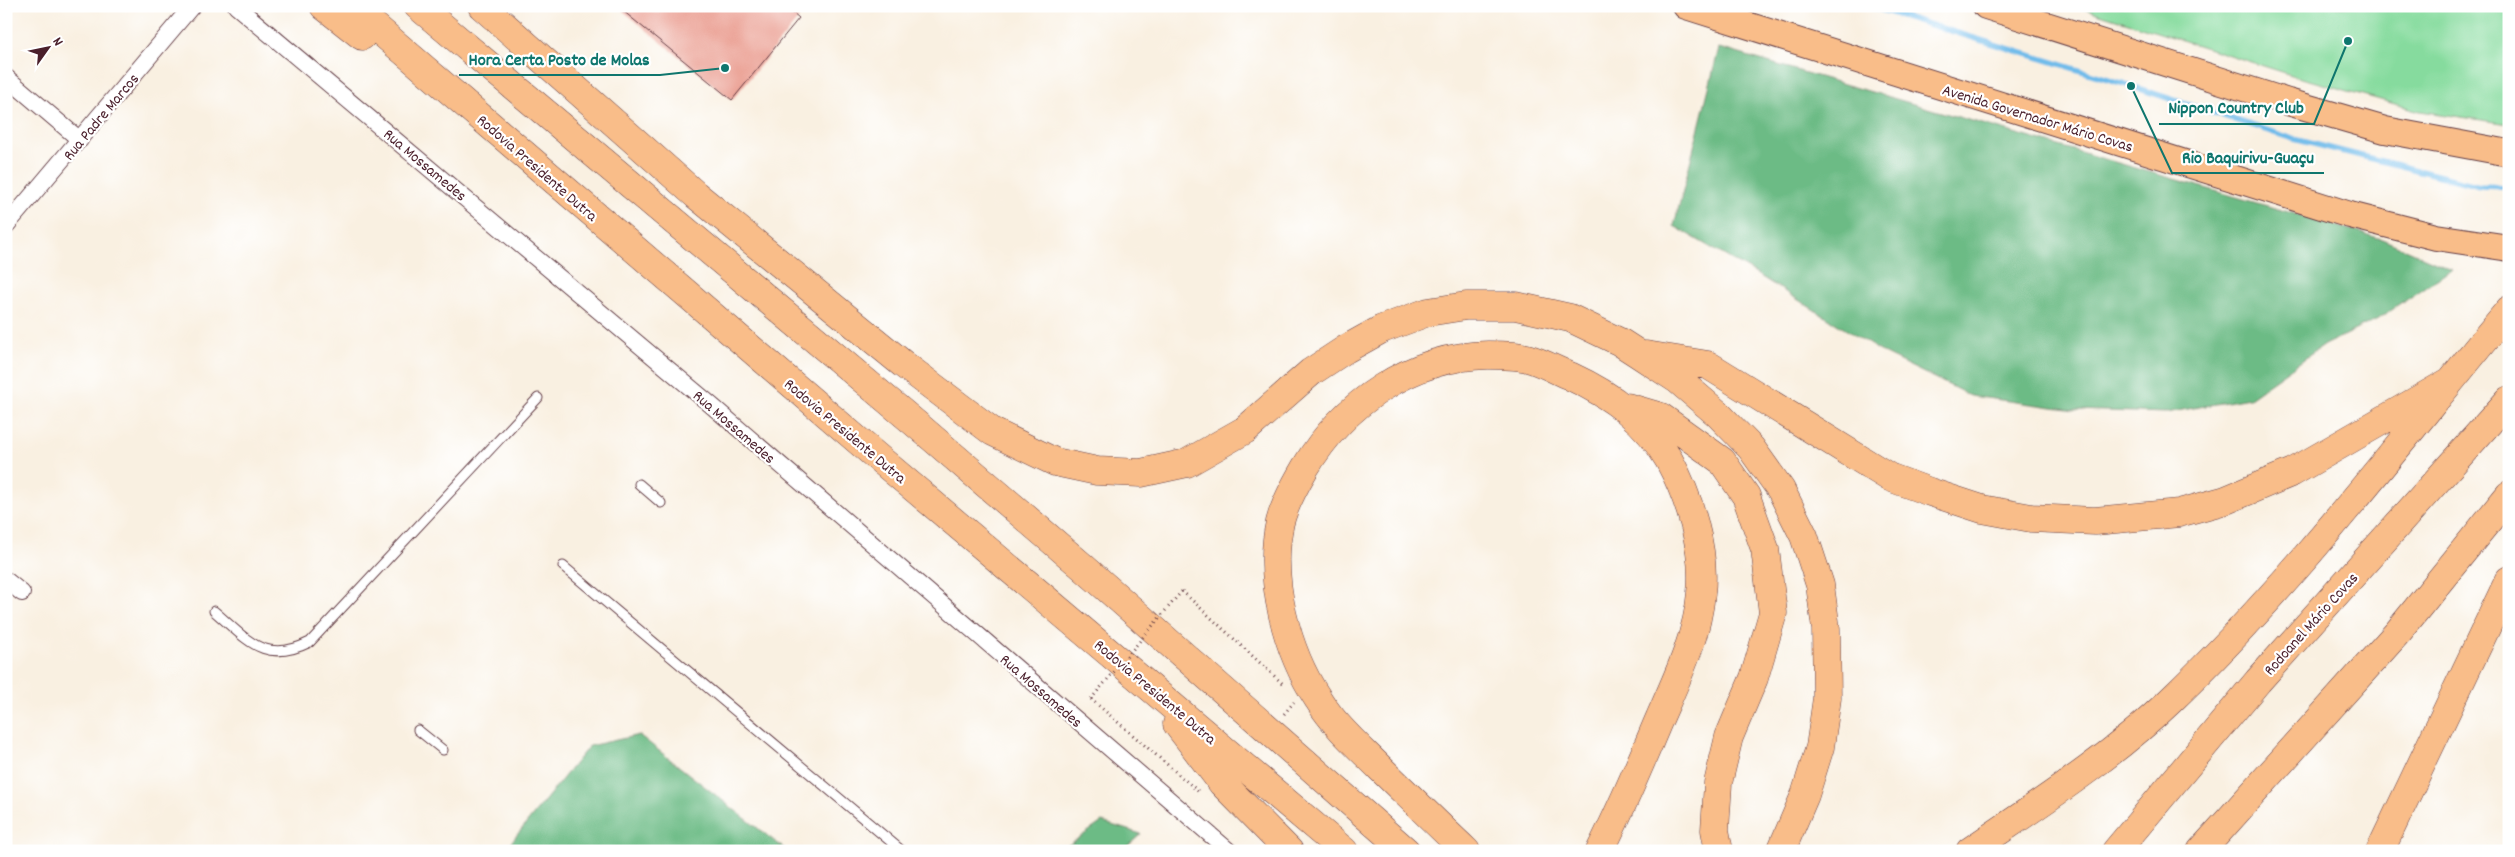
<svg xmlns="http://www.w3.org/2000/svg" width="2515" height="857" font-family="Dekko,sans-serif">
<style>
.green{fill:#86db9e;stroke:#687d64}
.forest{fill:#6cbb85;stroke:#5b6d58}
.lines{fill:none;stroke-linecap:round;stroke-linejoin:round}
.stream{stroke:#71bcea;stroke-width:5.5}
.building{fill:#ea9c8f}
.service-casing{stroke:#643e46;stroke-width:11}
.minor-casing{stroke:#643e46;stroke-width:18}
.primary-casing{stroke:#643e46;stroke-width:28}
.motorway-casing{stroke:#643e46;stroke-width:29}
.path{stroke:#643e46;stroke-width:3;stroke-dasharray:1 4;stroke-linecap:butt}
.service{stroke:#fff;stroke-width:9}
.minor{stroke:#fff;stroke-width:16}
.primary{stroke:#f9bd89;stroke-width:26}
.motorway{stroke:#f9bd89;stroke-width:28}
.path-bridge{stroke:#643e46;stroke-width:3;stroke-dasharray:1 4;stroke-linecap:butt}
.labels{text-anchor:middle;stroke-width:4.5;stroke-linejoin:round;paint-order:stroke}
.street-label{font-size:16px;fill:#4a1f2b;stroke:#fff}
.leader{fill:none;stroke:#0f766e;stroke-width:2}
.callout-dot{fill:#0f766e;stroke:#fff;stroke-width:2}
.callout-label{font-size:18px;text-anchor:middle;font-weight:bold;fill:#0f766e;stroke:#fff;stroke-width:4.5;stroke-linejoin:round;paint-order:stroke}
</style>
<rect width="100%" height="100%" fill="#fff"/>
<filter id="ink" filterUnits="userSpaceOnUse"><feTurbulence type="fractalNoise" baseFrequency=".02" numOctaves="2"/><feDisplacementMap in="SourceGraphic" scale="10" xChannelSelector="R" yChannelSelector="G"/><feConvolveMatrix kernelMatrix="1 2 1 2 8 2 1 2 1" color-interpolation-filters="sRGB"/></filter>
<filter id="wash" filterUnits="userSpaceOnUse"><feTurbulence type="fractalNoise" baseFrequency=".0096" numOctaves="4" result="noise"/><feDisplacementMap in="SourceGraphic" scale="20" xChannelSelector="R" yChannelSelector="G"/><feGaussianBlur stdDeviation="1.12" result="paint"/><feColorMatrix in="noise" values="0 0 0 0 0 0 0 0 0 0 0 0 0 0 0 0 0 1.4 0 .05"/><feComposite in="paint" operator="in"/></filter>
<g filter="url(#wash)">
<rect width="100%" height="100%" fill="#f9f0e1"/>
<path class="green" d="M2075,6H2509V124L2420,111L2298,77Z"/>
<path class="forest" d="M1719,48L2382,239L2452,269L2380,318L2324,345L2249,398L2166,413L2075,410L1971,396L1885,354L1763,278L1674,226Z
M639,735L787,851H504L589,746Z
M1102,822L1141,834L1122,851H1060Z"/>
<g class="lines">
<path class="stream" d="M1869,6L2131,86L2294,139L2480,186L2509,187"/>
</g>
<g id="blocks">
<path class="building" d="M617,6H785L799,18L732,100Z"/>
</g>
</g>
<g filter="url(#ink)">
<use href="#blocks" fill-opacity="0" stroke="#643e46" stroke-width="1"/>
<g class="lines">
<g class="service-casing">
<path id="service" d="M639,484L661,503
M563,566L902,851
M214,611C248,640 264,665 310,642L538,398
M418,730L443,750"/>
</g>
<g class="minor-casing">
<path id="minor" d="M236,6L711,405L1229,851
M6,77L80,140
M6,226L192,6
M6,580L22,593"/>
</g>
<g class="primary-casing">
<path id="primary" d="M1686,6L2350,215L2436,237L2509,248
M1986,6L2288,102L2385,130L2509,153"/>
</g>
<g class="motorway-casing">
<path id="motorway" d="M324,6L362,36
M351,6L876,456L1344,851
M418,6L916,424L1083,567L1406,851
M482,6L696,195L903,364L993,432L1055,462L1097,471L1141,473L1187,463L1245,430L1311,372L1346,349L1382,329L1428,312L1466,306H1516L1570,318L1620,342L1637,353L1678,380L1718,414L1751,448L1781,490L1804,536L1820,585L1826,629L1827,698L1820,747L1805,795L1781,851
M1646,355L1708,365L1889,477L1930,492L1982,509L2031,518L2095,521L2179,513L2226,500L2293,472L2449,382
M1627,407L1661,417L1722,461L1746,496L1765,549L1773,613L1754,678L1729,737L1718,783L1715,830L1719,851
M1177,724L1222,783L1289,851
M1466,851C1437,824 1409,796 1380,768C1359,747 1334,725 1318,699C1287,652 1267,579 1280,522C1285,503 1295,485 1305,468C1343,404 1411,356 1488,355C1500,355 1515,355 1527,358C1542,362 1556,370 1570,376C1611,395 1646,420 1669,460C1689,497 1706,550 1701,593C1697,639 1675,682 1657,724C1639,767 1621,809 1600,851
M1970,851C2037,805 2111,758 2170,701C2294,583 2400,441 2509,310
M2116,851L2258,681L2509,400
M2201,851L2398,632L2509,495
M2380,851L2509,580"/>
</g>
<path class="path" d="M1182,591L1283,684
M1091,699L1199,792
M1284,714L1294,702"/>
<use href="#service" class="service"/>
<use href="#minor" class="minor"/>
<use href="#primary" class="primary"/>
<use href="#motorway" class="motorway"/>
<path class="path-bridge" d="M1091,699L1182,591"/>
</g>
</g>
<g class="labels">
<g class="street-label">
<text transform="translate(100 116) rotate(-50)" y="6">Rua Padre Marcos</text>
<text transform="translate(2038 117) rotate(17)" y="6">Avenida Governador Mário Covas</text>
<text transform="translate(426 164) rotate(40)" y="6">Rua Mossamedes</text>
<text transform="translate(538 167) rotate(41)" y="6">Rodovia Presidente Dutra</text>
<text transform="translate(735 426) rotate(41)" y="6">Rua Mossamedes</text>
<text transform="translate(846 430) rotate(40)" y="6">Rodovia Presidente Dutra</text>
<text transform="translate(2310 623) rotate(-48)" y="6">Rodoanel Mário Covas</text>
<text transform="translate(1042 690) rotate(41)" y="6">Rua Mossamedes</text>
<text transform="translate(1156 691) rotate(40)" y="6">Rodovia Presidente Dutra</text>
</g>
</g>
<path class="leader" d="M725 68L660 75H459M2348 41L2314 124H2159M2131 86L2172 173H2324"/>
<g class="callout-dot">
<circle cx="725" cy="68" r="5"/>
<circle cx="2348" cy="41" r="5"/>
<circle cx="2131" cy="86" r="5"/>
</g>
<g class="callout-label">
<text x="559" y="65">Hora Certa Posto de Molas</text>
<text x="2236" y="113">Nippon Country Club</text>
<text x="2248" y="163">Rio Baquirivu-Guaçu</text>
</g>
<rect width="2515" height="857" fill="none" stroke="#fff" stroke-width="25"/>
<g transform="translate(48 48) rotate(57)" stroke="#ffffff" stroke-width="4" paint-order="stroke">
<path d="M0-4L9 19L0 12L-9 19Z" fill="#4a1f2b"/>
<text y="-8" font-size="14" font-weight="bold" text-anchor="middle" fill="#4a1f2b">N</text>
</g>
</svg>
